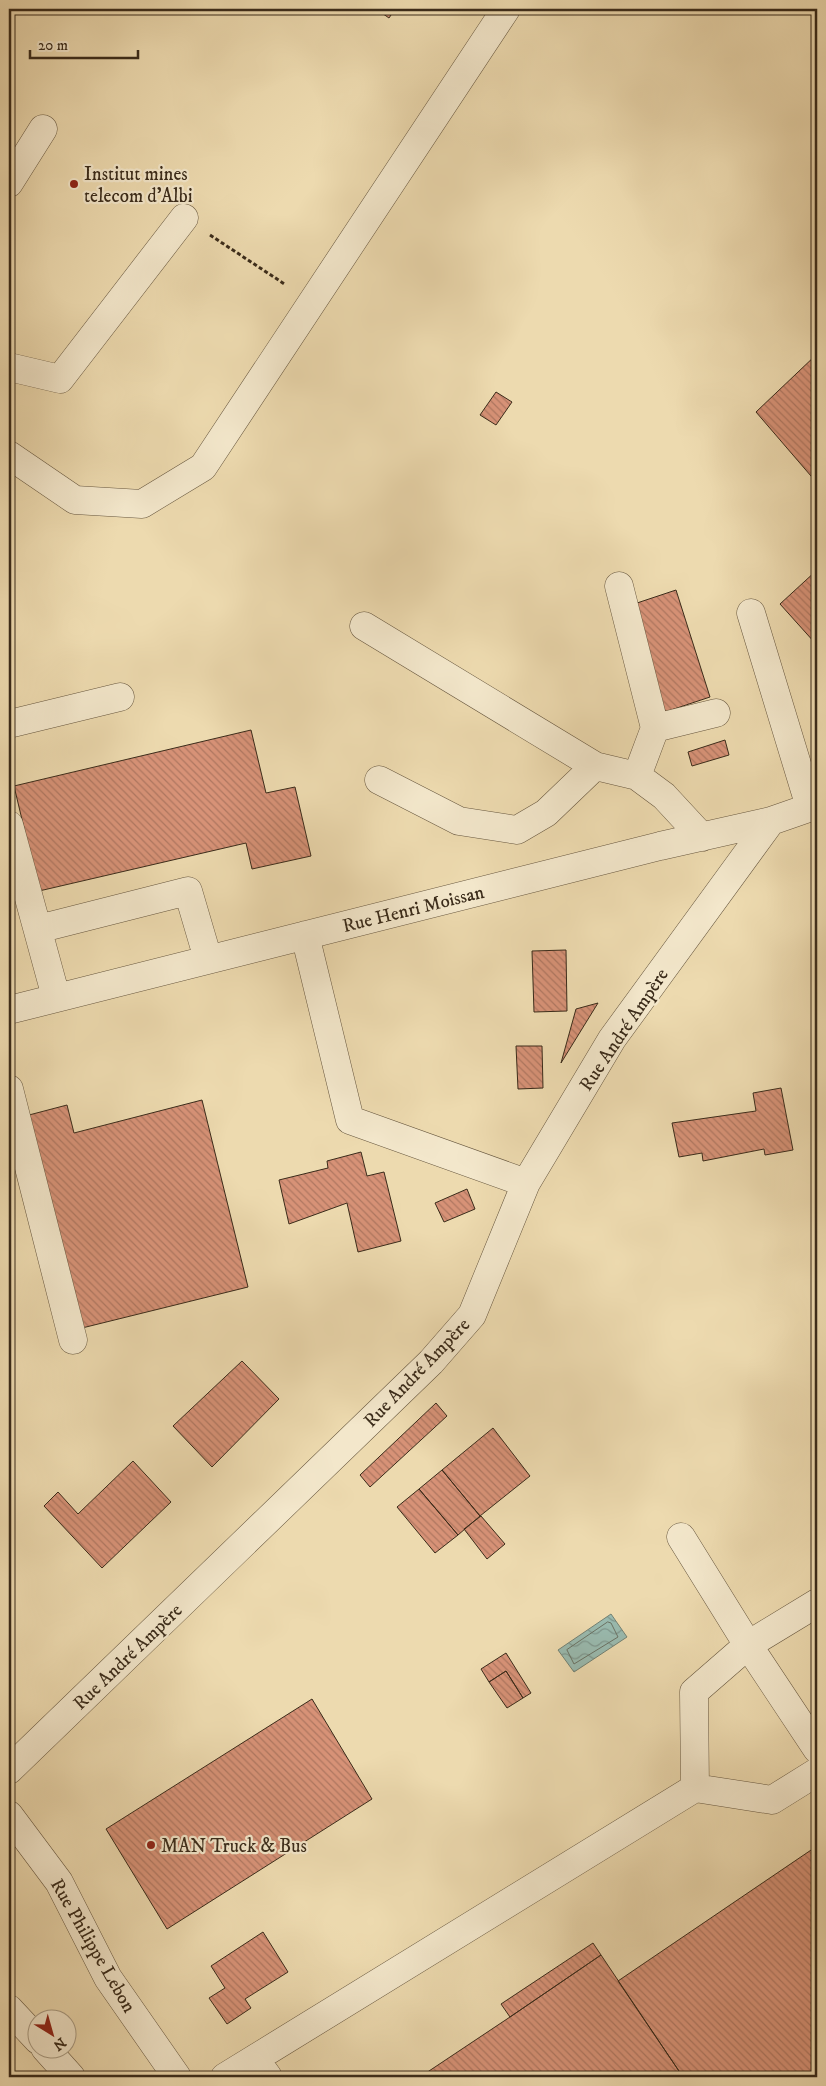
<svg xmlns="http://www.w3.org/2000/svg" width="826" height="2086" font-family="'IM FELL DW Pica',serif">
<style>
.water{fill:url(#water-waves);stroke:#738173}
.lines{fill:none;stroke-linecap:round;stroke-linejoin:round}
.shore{stroke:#6a7264;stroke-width:1}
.building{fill:url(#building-back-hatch);stroke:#3a2b1a}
.minor-casing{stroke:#67573f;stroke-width:29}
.path{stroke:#3a2b1a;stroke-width:3;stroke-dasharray:4 2.5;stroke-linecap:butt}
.minor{stroke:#f3e7cb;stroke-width:28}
.poi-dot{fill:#8f2418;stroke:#f3e7cb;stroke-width:2}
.labels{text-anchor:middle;stroke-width:4.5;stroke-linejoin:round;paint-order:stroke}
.poi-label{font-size:19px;fill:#3a2b1a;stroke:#f3e7cb;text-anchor:start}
.street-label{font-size:19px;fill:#3a2b1a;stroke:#f3e7cb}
</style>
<defs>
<pattern id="water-waves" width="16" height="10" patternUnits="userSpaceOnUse" patternTransform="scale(1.25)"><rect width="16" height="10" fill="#99baaf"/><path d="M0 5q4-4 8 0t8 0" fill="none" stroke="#7e978e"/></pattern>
<pattern id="building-back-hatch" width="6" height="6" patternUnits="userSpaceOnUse" patternTransform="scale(1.25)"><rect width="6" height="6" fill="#d79277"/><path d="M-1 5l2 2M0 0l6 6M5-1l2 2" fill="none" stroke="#af7761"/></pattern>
</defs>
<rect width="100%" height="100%" fill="#eddaaf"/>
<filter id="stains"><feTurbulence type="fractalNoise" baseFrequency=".004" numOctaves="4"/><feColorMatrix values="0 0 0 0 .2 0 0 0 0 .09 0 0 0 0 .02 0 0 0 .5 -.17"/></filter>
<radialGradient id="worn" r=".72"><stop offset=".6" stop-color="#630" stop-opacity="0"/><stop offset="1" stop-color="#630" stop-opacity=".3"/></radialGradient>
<path class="water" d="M611,1614L627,1637L574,1672L558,1650Z"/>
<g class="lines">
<path class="shore" d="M608,1622L611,1623L618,1637L574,1664L567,1650Z"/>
</g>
<path class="building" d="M376,9H395L389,18Z
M817,354V483L756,412Z
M496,392L512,402L496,425L480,415Z
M817,570V641L815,643L780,604Z
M676,590L710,697L665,712L631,605Z
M251,730L266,793L295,787L311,856L252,869L246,843L39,891L14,786Z
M725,740L729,755L692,766L688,752Z
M566,950L567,1011L534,1012L532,951Z
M598,1003L561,1063L576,1009Z
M516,1046H542L543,1088L518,1089Z
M781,1088L793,1150L765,1155L764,1149L703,1161L702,1153L679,1157L672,1123L756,1111L753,1093Z
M202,1100L248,1287L82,1328L29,1115L67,1105L74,1133Z
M361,1152L367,1176L384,1172L401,1241L358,1252L347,1203L289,1224L279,1180L328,1168L327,1161Z
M467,1189L475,1209L444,1222L435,1203Z
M242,1361L279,1399L212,1467L173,1426Z
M436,1403L447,1416L370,1487L360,1475Z
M493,1428L530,1476L480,1516L442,1470Z
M133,1461L171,1502L102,1568L44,1506L58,1492L78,1514Z
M442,1470L480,1516L458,1535L419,1489Z
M419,1489L458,1535L435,1553L397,1507Z
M481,1516L505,1544L487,1559L464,1529Z
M506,1653L531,1693L523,1698L506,1671L489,1682L481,1669Z
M506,1671L523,1698L507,1708L489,1682Z
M312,1699L372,1799L167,1929L106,1829Z
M817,1846V2077H683L618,1981Z
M263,1932L288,1972L245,1999L251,2008L227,2024L209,1998L225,1988L211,1966Z
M593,1943L601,1955L510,2017L501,2004Z
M601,1955L683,2077H420L510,2017Z"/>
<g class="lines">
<g class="minor-casing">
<path id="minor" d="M9,183L43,129
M9,367L60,379L184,218
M9,455L75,500L142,504L203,467L506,9
M619,586L655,728L637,776
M751,613L810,807
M364,626L595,766L637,776L664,796L702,837
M9,724L120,697
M655,728L716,713
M379,780L459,821L517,830L546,813L595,766
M9,825L56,997
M38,929L188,891L208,959
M305,935L350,1120L526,1183
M9,1010L660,846L771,821L817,805
M9,1089L73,1340
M681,1537L748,1645L817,1749
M9,1770L431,1362L472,1315L526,1183L612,1039L771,821
M695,1788L694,1692L748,1645L817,1603
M9,1815L59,1882L108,1978L177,2077
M9,2009L38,2040
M45,2048L71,2077
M255,2059L268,2077
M225,2077L695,1788L772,1800L817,1772"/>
</g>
<path class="path" d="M210,235L286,285"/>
<use href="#minor" class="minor"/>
</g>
<g class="poi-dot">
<circle cx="74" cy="184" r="5"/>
<circle cx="151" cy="1845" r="5"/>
</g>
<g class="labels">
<g class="poi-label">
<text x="84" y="180">Institut mines<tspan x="84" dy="22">telecom d'Albi</tspan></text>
<text x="161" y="1852">MAN Truck &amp; Bus</text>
</g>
<g class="street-label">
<text transform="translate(413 908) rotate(-14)" y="7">Rue Henri Moissan</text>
<text transform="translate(623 1029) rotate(-56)" y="7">Rue André Ampère</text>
<text transform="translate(416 1372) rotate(-46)" y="7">Rue André Ampère</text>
<text transform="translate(127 1656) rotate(-44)" y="7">Rue André Ampère</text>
<text transform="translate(94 1945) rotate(60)" y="7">Rue Philippe Lebon</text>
</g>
</g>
<rect width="826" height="2086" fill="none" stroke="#eddaaf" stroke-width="30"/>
<rect x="10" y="10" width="806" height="2066" fill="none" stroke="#3a2b1a" stroke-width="2.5"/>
<rect x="15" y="15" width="796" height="2056" fill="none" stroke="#3a2b1a"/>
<g transform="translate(52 2034) rotate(143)"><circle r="24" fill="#f3e7cb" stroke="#a99c84"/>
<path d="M0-4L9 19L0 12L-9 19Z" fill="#8f2418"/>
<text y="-8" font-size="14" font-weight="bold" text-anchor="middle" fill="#3a2b1a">N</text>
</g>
<path d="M30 50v8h108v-8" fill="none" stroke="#3a2b1a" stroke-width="2.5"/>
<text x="38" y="50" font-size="15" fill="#3a2b1a" stroke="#f3e7cb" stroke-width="4" paint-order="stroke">20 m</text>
<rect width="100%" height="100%" filter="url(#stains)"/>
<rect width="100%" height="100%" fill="url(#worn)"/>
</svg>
